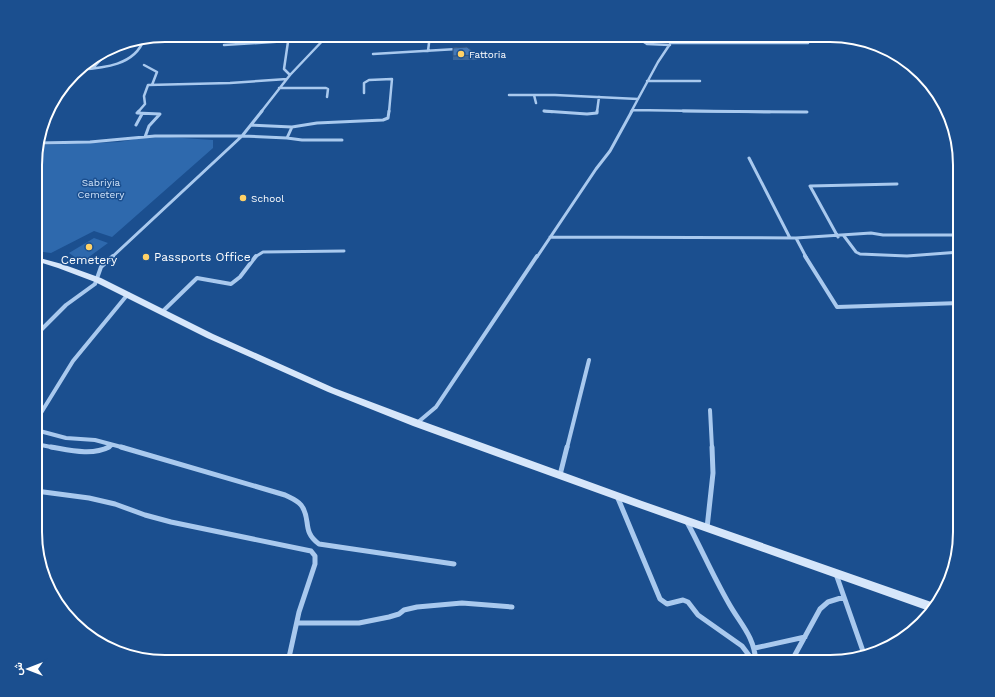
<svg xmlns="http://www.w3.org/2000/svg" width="995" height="697" font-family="'Work Sans',Vazirmatn,sans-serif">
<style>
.green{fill:#2e69ad}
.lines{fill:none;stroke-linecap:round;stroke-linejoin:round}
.street-far3{stroke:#a9c9ee;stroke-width:2.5}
.street-far2{stroke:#a9c9ee;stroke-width:3}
.street-far1{stroke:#a9c9ee;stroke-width:4}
.street{stroke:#a9c9ee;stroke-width:5}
.secondary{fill:#d6e6fa;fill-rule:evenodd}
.wall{fill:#3a679d}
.building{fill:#4478b7;stroke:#305480}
.poi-dot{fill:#ffd166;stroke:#1b4f8f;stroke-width:1.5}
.labels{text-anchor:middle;stroke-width:3;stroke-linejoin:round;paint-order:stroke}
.far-poi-label{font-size:10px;fill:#fff;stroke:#1b4f8f;text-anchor:start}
.far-park-label{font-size:10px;fill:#cfe3fa;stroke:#1b4f8f}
.poi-label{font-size:12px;fill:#fff;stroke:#1b4f8f;text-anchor:start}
.rim{fill:none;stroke:#fff;stroke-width:2}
</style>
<rect width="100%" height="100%" fill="#1b4f8f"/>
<path class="green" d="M153,136L213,140V148L112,237L94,231L51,253L36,251V149L40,145L119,142Z
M94,238L108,243L82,262L69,253Z"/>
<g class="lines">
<path class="street-far3" d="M289,35L284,69L290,75
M436,35L479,37H636L647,44L670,45
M153,37H166
M672,43H808
M224,45L288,41
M428,51L430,35
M373,54L457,49
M144,65L157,72L152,85
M93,68L106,54
M77,70C102,68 135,66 144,39
M647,81H700
M279,88H326L328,89L327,97
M364,93V83L369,80L392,79L389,112
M509,95H555L638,99
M534,95L536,103
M632,110L770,112
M544,111L552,112
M138,112L145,104L144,96L148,85L230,83L287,79
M261,112L290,75L328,35
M597,112L599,97
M631,112L658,62L676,35"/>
<path class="street-far2" d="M139,111L137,113L160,114L149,126L145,137
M544,111L587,114L597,113V111
M683,111L807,112
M136,125L142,114
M292,127L317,123L383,120L388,118L389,111
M287,138L302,140H342
M38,143L90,142L155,136H242L287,138L292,127L251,125
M749,158L790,238
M844,236L856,252L860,254L907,256L960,252
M550,237L796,238L871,233L883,235H960
M838,237L810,186L897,184
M796,238L806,257
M112,257L242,136L262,111
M255,257L263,252L344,251
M537,257L596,169L610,151L632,111"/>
<path class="street-far1" d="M805,256L837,307L960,303
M162,312L197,278L231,284L240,277L256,256
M36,335L66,305L95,284L101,267L113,256
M710,410L712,448
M36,421L73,361L128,294
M417,423L436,407L537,256
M36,430L66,438L95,440L125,448
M36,444L56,448
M107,448L112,445
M567,448L589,360"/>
<path class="street" d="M51,447C69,450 92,456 109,447
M121,447L285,495C291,498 297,500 301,505C312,519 301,531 319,544L454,564
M560,475L567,447
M36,491L89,498L115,504L145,515L171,522L311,551L315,556V564L299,612L288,662
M617,496L660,599L667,604L683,600L688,602L698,615L742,646L754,662
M687,522C701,548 713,576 728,602C740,624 754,635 756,662
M707,528L713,473L712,447
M836,574L864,654
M297,623H359L389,617L399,614L404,610L417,607L462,603L512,607
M755,648L805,637
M791,662L820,609L828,602L844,597"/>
<path class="secondary" d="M36,257L62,264L101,278L213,334L334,388L419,420L642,501L937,604L932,612L642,509L413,426L328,392L207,338L95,282L58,268L36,261Z"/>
</g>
<path class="wall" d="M453,48L477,55V60H453Z"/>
<path class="building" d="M467,47L477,55L453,56V48Z"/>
<g class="poi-dot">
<circle cx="461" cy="54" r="4"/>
<circle cx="243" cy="198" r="4"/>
<circle cx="89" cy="247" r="4"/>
<circle cx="146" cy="257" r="4"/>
</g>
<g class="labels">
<g class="far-poi-label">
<text x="469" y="58">Fattoria</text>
<text x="251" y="202">School</text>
</g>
<g class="far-park-label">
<text x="101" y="186">Sabriyia<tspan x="101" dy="12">Cemetery</tspan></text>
</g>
<g class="poi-label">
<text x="154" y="261">Passports Office</text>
<text x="89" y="264" text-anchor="middle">Cemetery</text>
</g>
</g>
<path d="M0 0H995V697H0ZM165 42H830A123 123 0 0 1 953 165V532A123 123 0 0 1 830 655H165A123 123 0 0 1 42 532V165A123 123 0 0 1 165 42Z" fill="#1b4f8f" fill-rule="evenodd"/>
<path class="rim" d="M165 42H830A123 123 0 0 1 953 165V532A123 123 0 0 1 830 655H165A123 123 0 0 1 42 532V165A123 123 0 0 1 165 42Z"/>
<g transform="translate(28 669) rotate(270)" stroke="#1b4f8f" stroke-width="3" paint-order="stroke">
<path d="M0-3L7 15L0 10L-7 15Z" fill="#ffffff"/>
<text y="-6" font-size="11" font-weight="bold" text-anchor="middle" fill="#ffffff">ش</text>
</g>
</svg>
